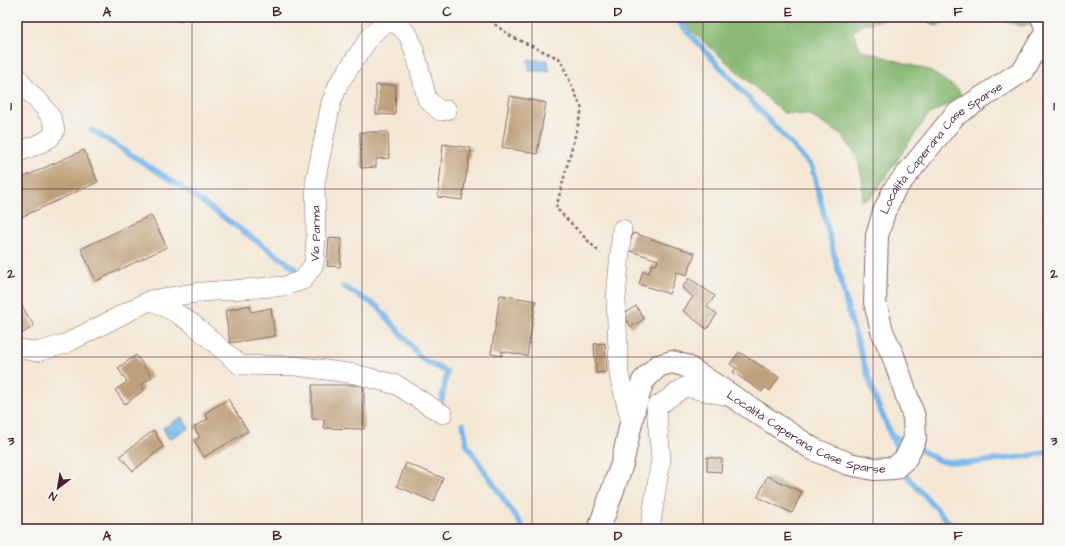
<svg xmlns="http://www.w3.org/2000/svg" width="1065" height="546" font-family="'Architects Daughter',sans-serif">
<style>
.forest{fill:#89ba74;stroke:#6a6c50}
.water{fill:#76b7eb;stroke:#606b8b}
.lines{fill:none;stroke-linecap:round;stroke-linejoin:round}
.stream{stroke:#76b7eb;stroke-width:5.5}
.building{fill:#bea17b}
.minor-casing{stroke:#866566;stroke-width:20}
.tertiary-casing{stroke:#866566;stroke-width:24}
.path{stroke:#866566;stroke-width:2.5;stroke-dasharray:3 3;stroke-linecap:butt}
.minor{stroke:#fff;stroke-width:19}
.tertiary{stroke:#fff;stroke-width:22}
.grid{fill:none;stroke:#4a1f2b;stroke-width:1;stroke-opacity:0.55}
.labels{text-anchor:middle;stroke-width:3;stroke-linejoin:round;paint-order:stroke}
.street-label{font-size:12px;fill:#4a1f2b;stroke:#f6f6f2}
.neatline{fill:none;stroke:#4a1f2b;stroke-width:1.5}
.grid-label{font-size:13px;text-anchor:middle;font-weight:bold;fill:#4a1f2b}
</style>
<rect width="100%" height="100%" fill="#f6f6f2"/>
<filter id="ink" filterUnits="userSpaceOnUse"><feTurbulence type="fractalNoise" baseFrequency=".025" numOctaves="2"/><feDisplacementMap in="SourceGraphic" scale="8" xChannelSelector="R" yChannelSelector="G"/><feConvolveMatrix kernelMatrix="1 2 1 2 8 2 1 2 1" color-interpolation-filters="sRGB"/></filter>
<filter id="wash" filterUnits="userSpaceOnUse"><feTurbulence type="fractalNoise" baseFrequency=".012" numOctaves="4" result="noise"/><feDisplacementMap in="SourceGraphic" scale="16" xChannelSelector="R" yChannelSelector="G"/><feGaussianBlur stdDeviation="0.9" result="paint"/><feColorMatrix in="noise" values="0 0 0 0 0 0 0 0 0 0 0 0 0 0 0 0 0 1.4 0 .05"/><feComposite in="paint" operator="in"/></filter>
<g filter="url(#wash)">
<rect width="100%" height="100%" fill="#f4e7d4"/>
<path class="forest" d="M676,17H899L864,24L853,32L861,50L928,70L958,89L961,97L928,115L871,198L862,200L863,181L856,155L842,135L809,115L784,113Z
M918,17H954L937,26Z
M989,17H1033L1028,24L1021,26Z"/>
<path class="water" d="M528,60H548L549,71H529Z
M182,417L189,428L169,439L163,428Z"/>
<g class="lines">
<path class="stream" d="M674,17L812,167L850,317L874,395L896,447
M1021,17L1039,27
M92,130L177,184L296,269
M344,287L378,307L422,359L447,372L442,399
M463,424L467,445L524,529
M890,434L909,444
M917,448L940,461L969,463L1029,456L1048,452
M904,473L955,529"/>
</g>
<g id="blocks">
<path class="building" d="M167,17H182L181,22Z
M188,17H201L200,21Z
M376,85H396L395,115L376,114Z
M510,96L546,103L537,154L502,147Z
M360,132H388L389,158L376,159V167L361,168Z
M443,144L471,148L462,200L438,197Z
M84,150L98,182L17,219V180Z
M151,215L167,247L96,281L81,249Z
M633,233L695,253L687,275L677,272L669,294L639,284L643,271L649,273L652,264L656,265L658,260L628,250Z
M329,238L342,239L340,267L327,266Z
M689,278L715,296L707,307L717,314L707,329L683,311L693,297L682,288Z
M500,295L536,301L527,356L502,351V356L491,354Z
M17,298L34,326L17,337Z
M250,305L251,312L271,308L275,336L230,343L225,311Z
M636,306L644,319L631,327L623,314Z
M605,343L607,372L596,373L594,344Z
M739,352L779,377L770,391L765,387L762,392L733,372L736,368L730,364Z
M136,355L152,377L141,385L144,390L125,404L115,390L127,382L118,368Z
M312,385H364V429L324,428V419H312Z
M228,399L248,431L204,457L194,440L200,437L194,427L208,419L205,413Z
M154,430L163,447L133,471L120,456Z
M707,457L722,459L721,472L707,471Z
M406,463L443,478L434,502L397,486Z
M767,476L802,492L792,513L758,497Z"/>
</g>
</g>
<g filter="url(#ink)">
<use href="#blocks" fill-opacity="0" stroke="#866566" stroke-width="1"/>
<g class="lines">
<g class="minor-casing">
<g id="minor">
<path d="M17,76L27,90L44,107L52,119L55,130L50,138L41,143L17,153"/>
<path d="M622,229L616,299L619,375L631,422"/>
<path d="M151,300L176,313L193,324L240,365L296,366L355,374L397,385L434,409L443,414"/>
<path id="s1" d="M17,348L37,352L65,344L151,300L202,292L285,286L303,280L314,264L316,238L315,183L331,103L339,83L370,37L384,22L398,24L409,36L417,59L427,99L440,111L447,110"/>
<path d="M650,529L661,459L656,407L685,387L728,396"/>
</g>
</g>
<g class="tertiary-casing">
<g id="tertiary">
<path id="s2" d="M599,529L622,464L635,405L643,381L658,366L672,362L686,366L813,449L849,464L874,469L895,468L906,458L915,439L914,417L894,358L882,331L875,302L877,236L884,212L894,190L955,115L1024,70L1047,30L1042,17"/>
</g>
</g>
<path class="path" d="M485,17L512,37L560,59L582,109L556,208L600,253"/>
<use href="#minor" class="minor"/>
<use href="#tertiary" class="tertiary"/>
</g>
</g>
<path class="grid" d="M192,17V529M362,17V529M532,17V529M703,17V529M873,17V529M17,189H1048M17,357H1048"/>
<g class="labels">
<g class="street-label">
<text dy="4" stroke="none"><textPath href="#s2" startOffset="800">Località Caperana Case Sparse</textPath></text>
<text dy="4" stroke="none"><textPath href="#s1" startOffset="350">Via Parma</textPath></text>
<text dy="4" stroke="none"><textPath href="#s2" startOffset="344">Località Caperana Case Sparse</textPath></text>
</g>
</g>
<rect width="1065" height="546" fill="none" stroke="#f6f6f2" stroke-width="44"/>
<g transform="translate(58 488) rotate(211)" stroke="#f6f6f2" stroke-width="3" paint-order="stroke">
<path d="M0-3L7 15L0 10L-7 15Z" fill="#4a1f2b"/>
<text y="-6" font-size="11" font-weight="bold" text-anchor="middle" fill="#4a1f2b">N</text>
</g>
<rect x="22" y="22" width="1021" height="502" class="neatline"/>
<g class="grid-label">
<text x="107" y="16">A</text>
<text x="277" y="16">B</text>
<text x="447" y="16">C</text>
<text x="618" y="16">D</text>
<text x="788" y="16">E</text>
<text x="958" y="16">F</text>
<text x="11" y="110">1</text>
<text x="1054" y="110">1</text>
<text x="11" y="278">2</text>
<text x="1054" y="278">2</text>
<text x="11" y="445">3</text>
<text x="1054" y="445">3</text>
<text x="107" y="540">A</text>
<text x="277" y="540">B</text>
<text x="447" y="540">C</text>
<text x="618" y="540">D</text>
<text x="788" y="540">E</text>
<text x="958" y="540">F</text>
</g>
</svg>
